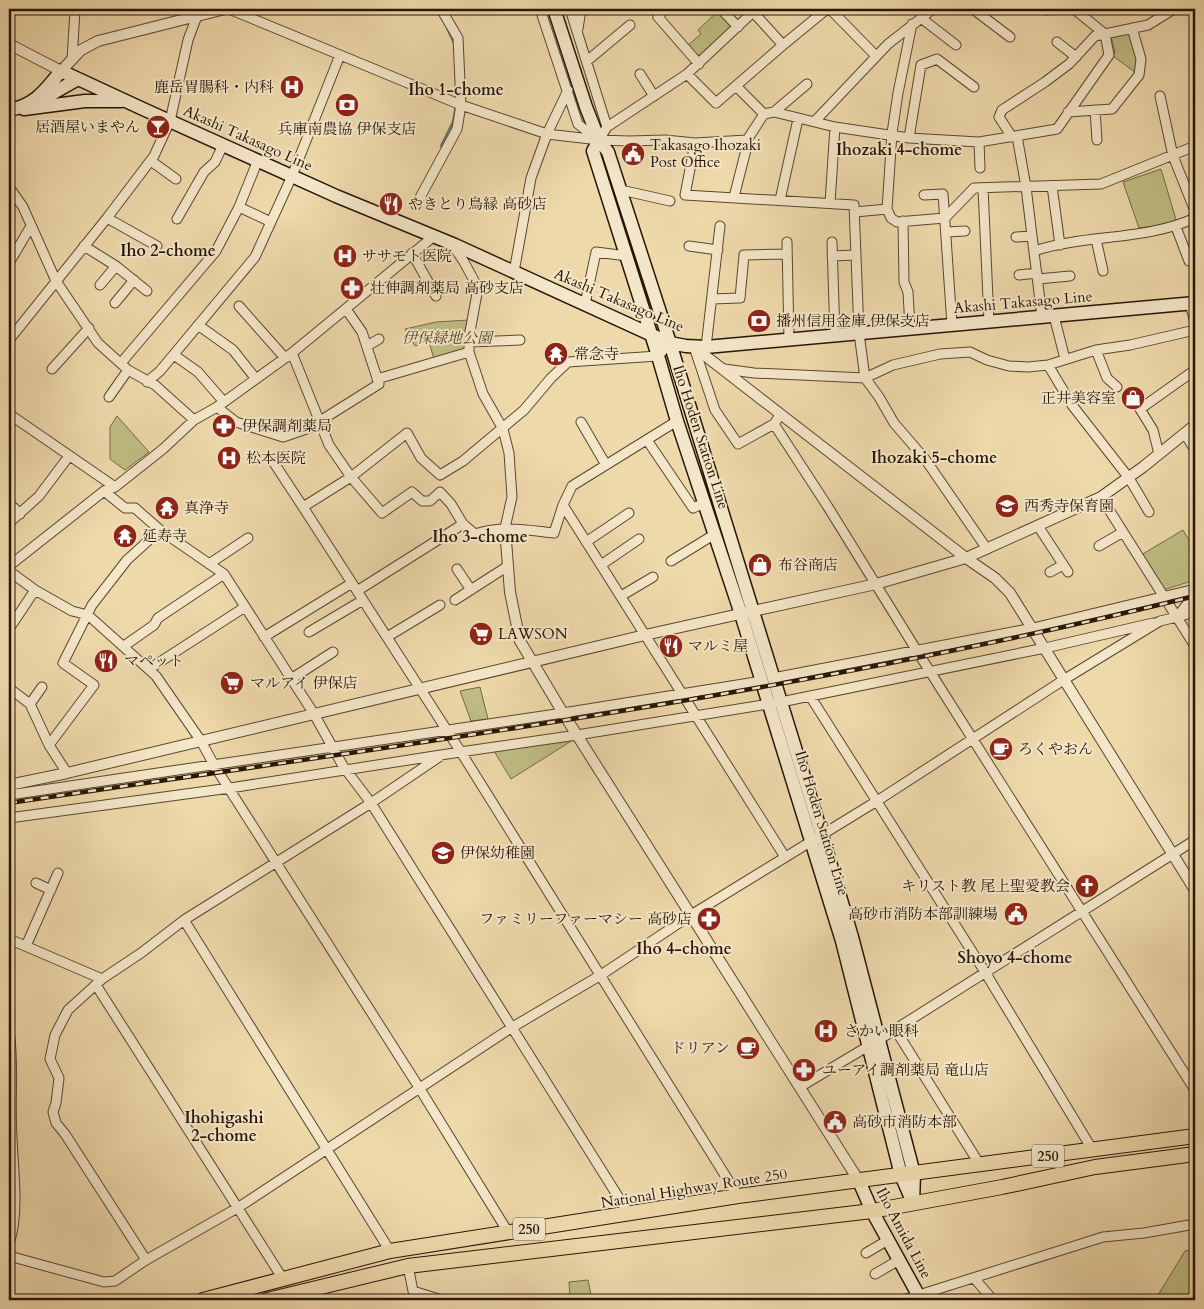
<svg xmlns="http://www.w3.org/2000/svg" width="1204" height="1309" font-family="Cardo,'Noto Serif JP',serif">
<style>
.green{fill:#bfbe84;stroke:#736a46}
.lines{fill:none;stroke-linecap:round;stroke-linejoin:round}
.stream{stroke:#6b7869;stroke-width:2.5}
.minor-casing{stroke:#594630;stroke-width:11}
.tertiary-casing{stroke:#594630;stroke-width:12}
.secondary-casing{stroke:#271507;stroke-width:15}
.trunk-casing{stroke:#271507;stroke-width:16}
.minor{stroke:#f4e6c8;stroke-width:9}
.tertiary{stroke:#f4e6c8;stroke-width:10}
.secondary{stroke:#f4e6c8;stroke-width:12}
.trunk{stroke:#eed9ab;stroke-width:14}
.rail-casing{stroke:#271507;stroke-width:4.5}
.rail{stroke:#f4e6c8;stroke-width:2.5;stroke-dasharray:8;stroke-linecap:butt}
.labels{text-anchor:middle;stroke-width:4;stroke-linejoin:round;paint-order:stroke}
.shield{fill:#f4e6c8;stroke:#645441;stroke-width:1}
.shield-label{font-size:14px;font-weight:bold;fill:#271507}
.poi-label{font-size:15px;fill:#271507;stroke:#f4e6c8;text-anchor:start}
.street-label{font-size:15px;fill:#271507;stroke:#f4e6c8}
.park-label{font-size:15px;font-style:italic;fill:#55482c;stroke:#f4e6c8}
.neighbourhood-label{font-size:16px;font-weight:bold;fill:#271507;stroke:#f4e6c8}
</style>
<rect width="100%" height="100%" fill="#eed9ab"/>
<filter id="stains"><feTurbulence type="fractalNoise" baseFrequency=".004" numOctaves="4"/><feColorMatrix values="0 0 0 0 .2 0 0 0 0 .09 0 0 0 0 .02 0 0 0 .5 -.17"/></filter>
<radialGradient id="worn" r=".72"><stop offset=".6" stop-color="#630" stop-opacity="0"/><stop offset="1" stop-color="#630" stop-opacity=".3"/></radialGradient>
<path class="green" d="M717,12L729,24L730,27L700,55H697L687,46L701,34L698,30Z
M1130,32L1138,51L1136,73L1113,56L1115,51L1111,37Z
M1161,169L1177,223L1139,228L1123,182Z
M469,320L467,349L434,359L429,342L415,346L405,329L436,322Z
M117,416L149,452L125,470L110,459V427Z
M1183,530L1195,550V580L1163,590L1141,555Z
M480,687L488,719L471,721L460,691Z
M572,737L573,740L511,779L494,751Z
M1195,1249V1300H1155L1185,1251Z
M588,1280L592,1300L570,1298L569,1282Z"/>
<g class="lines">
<path class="stream" d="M447,28L454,43
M441,146L453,122L456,106"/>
<g class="minor-casing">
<path id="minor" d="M229,9L461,105L547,134L599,140L629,141L665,140L695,143L747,140L764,114L774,112L835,127L909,138L979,142L1057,129L1109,55L1105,34L1074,9
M540,9L578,124L598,140
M570,9L607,127
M665,9L658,17L699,64
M721,9L738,27
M830,9L876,56
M973,9L1010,37
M1047,10L1048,9
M921,18L956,45
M578,29L581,9
M1057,42L1076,57
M72,60L75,10
M587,61L630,25
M640,74L654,96
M687,74L716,103L783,45L827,9
M736,86L764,114
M1160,96L1173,156L1195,211
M1095,110L1097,140
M774,112L807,84
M1068,112L1112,109L1139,75L1141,59L1132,28
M815,121L888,44L933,9
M1017,136L1026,187L1042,317
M1012,137L999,117L1002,110L1045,82L1069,64L1095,36L1148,25L1174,9
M909,138L921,65L937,59L974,87
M599,140L607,127L687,74L753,12L783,45
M979,142L980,168
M695,143L685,195L854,205L859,333L865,378L879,397L894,423L925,459L987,549
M151,161L176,179
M1052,186L1060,245
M9,187L23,207L56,281L98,343L128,370L155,385L194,420
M983,188L989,321
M621,190L670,201
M924,195L943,194L952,325
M734,197L747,146V140
M780,200L798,119
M830,203L835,127
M416,205L457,129L461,105L458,38L441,9
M239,207L271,222
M887,209L892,133L898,93L912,24
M855,212L887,209L891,218L897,222L945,218L974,188L1101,184L1195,146
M107,218L157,246
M177,219L204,172L215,162L223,145
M903,221L904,282L908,292L910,328
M1176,227L1189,261L1195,259
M946,232L965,231
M1016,237L1032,236
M1096,239L1103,271
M787,242L789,340
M832,242L835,336
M455,245L456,250L464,262L478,288L469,337V352L483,394L503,429L509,453L512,497L505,528
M84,246L116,266L147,291
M689,246L718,250
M1034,251C1086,234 1145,241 1195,218
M412,253L436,296
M832,256L856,255
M9,263L31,226
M514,272L531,178L547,134L568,90
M1019,275L1037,273
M1038,279L1070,276
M100,285L116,266
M712,299L740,298L744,255L787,254
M115,303L134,280
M585,304L596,252L627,256
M1190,304L1195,322
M239,306L285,358
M1054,316L1065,359
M198,325L233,350L256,379
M9,340L107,218L154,156L170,121L188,40L197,16
M469,342L520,340
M670,343L658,356L568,362L551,378L524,410L463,461L440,475L421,458L407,433L351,477L303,507L459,749L738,1196
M367,346L379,339
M694,347L715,410L738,444L774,424
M706,347L720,226
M1096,350L1107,378L1117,387
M292,353L329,445L351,477L382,513L412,492L422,501H430L440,492L451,504L463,524L475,534C502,525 527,530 554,533L563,505L572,486L677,421
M174,355L198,372L224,402
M121,363L216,251L239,207L258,160
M1048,365L1072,405L1129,478L1149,512
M52,369L89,328
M724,369L754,373L865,378L893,365L940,354L970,352L987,360L1009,366L1028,367L1048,365L1096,350L1130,345L1195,330
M377,379L469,352
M147,382L160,371L255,257L292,176L340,55
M109,397L128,370
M217,407L236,422L283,437L321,424
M9,414L115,487
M780,415L774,424L828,507L917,651L1195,1090
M320,421L379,384L362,332L346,309
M581,422L606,465
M1185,434L1195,450
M647,440L693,508L705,503
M1159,454L1153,430L1140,409L1195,370
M274,463L303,507
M104,491L125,508H135L160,530L224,574L314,714L343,766L371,803L629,1214
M1101,497L1195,646
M9,503L20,514
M563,505L785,857
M9,523L39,496L69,456
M1038,526L1068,572
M586,542L629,513
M1099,546L1123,532
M671,561L715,534
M209,564L248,538
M601,565L639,539
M9,566L104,491L115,487L163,449L194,420L217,407L292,353L434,236
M457,569L471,590
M9,571L35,590L72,611L88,615L156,676L201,741L214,765L420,1089L508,1232
M1050,572L1063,565
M357,591L463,524
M621,596L653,577
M455,600L508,566
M1177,617L1195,612
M9,629L35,590
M309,632L363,600
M264,637L352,583
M387,637L440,605
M124,646L154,625L158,618L224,574
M149,669L245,607
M773,678L1033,628L1195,589
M291,679L333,652
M9,688L30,704L49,745L67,773
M810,696L985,972L1092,1149
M30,704L42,687
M49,745L94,685L63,663L92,605L127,560L160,530
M9,795L563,713L762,681
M9,818L230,788L460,752L577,735L781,702L1045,648L1153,623
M36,883L51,890
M184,920L390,1251
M9,939L102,979
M26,946L58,873
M96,985L283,1279
M895,1029L980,1165
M800,1087L880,1039L1195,840
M866,1253L888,1240
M9,1256L104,1282L115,1281L146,1260L239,1207L511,1028L601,975L691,915L877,801L1065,679L1160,621L1177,617L1195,594
M146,1260L65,1134L56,1123L53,1112L56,1103L59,1078L50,1059L55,1035L68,1010L102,979L141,953L184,920L371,803L439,757
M408,1266L413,1291L442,1300
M875,1274L899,1260
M974,1278L993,1300
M903,1300L1103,1237L1144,1233L1195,1224"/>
</g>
<g class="tertiary-casing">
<path id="tertiary" d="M9,44L61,71L81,50L98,41L225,9
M694,347L966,558L995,578L1010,593L1195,890
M505,528L510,592L520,641L563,713L859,1181
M9,785L67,773L645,635L876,584L966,558L1101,497L1143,467L1195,425
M9,1034C13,1063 10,1093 11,1123C11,1158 20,1209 9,1242"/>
</g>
<g class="secondary-casing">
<path id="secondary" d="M554,9L586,107L599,140L608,152L670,343L822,835L852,937L914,1174L913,1203
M38,99L48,96L78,79
M24,109L85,101H121
M9,110C36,105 45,90 61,71L143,109L336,196L455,245L652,335L670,343L686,346L706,347L1195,303
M599,140L593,151L658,356L677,421L741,614L842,941L901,1175L911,1198
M859,1181L872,1211L921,1300"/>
</g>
<g class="trunk-casing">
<path id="trunk" d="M203,1300L390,1251L738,1196L1195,1136
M267,1300L408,1266L872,1211L1002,1187L1095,1167L1195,1154"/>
</g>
<use href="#minor" class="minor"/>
<use href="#tertiary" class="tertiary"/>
<use href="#secondary" class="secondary"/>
<use href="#trunk" class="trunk"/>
<g class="rail-casing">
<path id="rail" d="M9,803C406,744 805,693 1195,596"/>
</g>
<use href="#rail" class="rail"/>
</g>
<defs>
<g id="hospital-disc" transform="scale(1.25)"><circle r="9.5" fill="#8f2418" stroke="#f4e6c8"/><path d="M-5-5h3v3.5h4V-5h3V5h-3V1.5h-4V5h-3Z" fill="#fff"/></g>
<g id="bank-disc" transform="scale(1.25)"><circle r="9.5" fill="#8f2418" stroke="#f4e6c8"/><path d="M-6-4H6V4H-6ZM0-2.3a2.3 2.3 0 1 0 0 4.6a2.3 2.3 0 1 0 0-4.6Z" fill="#fff"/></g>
<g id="bar-disc" transform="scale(1.25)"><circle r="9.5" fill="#8f2418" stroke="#f4e6c8"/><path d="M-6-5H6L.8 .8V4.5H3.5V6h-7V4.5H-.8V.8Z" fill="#fff"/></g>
<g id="civic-disc" transform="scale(1.25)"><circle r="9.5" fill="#8f2418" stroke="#f4e6c8"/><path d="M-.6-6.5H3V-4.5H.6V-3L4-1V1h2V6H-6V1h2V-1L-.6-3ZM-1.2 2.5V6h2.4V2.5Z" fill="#fff"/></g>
<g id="restaurant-disc" transform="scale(1.25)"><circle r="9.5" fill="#8f2418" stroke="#f4e6c8"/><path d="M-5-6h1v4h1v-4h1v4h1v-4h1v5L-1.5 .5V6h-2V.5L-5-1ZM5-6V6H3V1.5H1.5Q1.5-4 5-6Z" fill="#fff"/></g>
<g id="pharmacy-disc" transform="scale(1.25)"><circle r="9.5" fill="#8f2418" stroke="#f4e6c8"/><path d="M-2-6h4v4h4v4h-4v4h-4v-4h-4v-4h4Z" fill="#fff"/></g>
<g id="temple-disc" transform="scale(1.25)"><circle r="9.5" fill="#8f2418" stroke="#f4e6c8"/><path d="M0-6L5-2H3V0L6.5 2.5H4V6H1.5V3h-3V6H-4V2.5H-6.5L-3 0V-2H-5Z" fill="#fff"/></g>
<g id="shop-disc" transform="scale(1.25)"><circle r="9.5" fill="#8f2418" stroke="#f4e6c8"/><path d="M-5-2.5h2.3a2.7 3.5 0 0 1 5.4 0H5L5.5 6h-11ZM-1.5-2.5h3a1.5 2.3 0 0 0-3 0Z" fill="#fff"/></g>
<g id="school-disc" transform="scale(1.25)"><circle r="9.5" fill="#8f2418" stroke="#f4e6c8"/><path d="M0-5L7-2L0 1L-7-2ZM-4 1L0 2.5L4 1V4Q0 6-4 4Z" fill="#fff"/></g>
<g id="supermarket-disc" transform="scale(1.25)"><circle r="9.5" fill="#8f2418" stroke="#f4e6c8"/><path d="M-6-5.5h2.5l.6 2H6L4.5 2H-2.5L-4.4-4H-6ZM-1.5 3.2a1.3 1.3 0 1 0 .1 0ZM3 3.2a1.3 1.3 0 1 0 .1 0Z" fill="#fff"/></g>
<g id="cafe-disc" transform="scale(1.25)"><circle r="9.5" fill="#8f2418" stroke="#f4e6c8"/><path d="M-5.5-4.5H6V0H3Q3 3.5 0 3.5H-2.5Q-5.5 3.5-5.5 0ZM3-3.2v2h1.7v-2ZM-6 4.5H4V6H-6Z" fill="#fff"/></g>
<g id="church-disc" transform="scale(1.25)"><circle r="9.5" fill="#8f2418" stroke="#f4e6c8"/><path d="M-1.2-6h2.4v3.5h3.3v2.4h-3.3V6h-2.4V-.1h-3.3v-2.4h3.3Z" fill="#fff"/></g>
</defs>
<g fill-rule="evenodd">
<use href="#hospital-disc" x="292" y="87"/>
<use href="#bank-disc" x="347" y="105"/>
<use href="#bar-disc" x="158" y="127"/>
<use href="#civic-disc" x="633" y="154"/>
<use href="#restaurant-disc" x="391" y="204"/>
<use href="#hospital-disc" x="345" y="256"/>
<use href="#pharmacy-disc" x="352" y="288"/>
<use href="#bank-disc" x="759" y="321"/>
<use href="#temple-disc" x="556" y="354"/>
<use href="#shop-disc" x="1133" y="398"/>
<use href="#pharmacy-disc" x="224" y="426"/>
<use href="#hospital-disc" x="229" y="458"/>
<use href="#school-disc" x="1007" y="506"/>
<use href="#temple-disc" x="167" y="508"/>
<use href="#temple-disc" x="125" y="536"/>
<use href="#shop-disc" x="760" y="565"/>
<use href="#supermarket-disc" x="481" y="634"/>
<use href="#restaurant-disc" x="671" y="646"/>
<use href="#restaurant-disc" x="106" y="661"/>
<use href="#supermarket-disc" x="232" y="683"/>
<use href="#cafe-disc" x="1001" y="749"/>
<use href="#school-disc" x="443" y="853"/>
<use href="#church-disc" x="1087" y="886"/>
<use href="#civic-disc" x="1016" y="914"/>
<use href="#pharmacy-disc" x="709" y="919"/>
<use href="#hospital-disc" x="826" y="1031"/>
<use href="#cafe-disc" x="748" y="1048"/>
<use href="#pharmacy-disc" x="804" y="1070"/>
<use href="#civic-disc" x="835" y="1122"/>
</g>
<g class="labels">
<g class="shield">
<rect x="1032" y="1144.5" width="32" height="23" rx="4"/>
<rect x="513" y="1217.5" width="32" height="23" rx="4"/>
</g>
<g class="shield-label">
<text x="1048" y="1161">250</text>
<text x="529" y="1234">250</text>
</g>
<g class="poi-label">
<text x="274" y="92" text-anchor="end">鹿岳胃腸科・内科</text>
<text x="140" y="132" text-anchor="end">居酒屋いまやん</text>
<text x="347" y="134" text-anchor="middle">兵庫南農協 伊保支店</text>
<text x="650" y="150">Takasago Ihozaki<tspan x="650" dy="17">Post Office</tspan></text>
<text x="408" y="209">やきとり鳥縁 高砂店</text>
<text x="362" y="261">ササモト医院</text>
<text x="370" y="293">壮伸調剤薬局 高砂支店</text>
<text x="776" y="326">播州信用金庫 伊保支店</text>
<text x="574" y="359">常念寺</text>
<text x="1116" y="403" text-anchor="end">正井美容室</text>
<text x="242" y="431">伊保調剤薬局</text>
<text x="246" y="463">松本医院</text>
<text x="1024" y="511">西秀寺保育園</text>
<text x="184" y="513">真浄寺</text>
<text x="142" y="541">延寿寺</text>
<text x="778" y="570">布谷商店</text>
<text x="498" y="639">LAWSON</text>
<text x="688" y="651">マルミ屋</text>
<text x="124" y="666">マペット</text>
<text x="250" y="688">マルアイ 伊保店</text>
<text x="1018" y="754">ろくやおん</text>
<text x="460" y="858">伊保幼稚園</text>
<text x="1070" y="891" text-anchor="end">キリスト教 尾上聖愛教会</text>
<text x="998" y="919" text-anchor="end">高砂市消防本部訓練場</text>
<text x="692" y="924" text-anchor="end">ファミリーファーマシー 高砂店</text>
<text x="844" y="1036">さかい眼科</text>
<text x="730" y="1053" text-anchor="end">ドリアン</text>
<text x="822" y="1075">ユーアイ調剤薬局 竜山店</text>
<text x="852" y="1127">高砂市消防本部</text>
</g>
<g class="street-label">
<text transform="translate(248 138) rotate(24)" y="5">Akashi Takasago Line</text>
<text transform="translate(619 300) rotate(23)" y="5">Akashi Takasago Line</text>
<text transform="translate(1023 302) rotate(-5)" y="5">Akashi Takasago Line</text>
<text transform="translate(701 437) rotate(72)" y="5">Iho Hoden Station Line</text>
<text transform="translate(822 823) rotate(73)" y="5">Iho Hoden Station Line</text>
<text transform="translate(694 1188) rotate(-9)" y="5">National Highway Route 250</text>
<text transform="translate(904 1233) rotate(62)" y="5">Iho Amida Line</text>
</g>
<g class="park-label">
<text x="447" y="343">伊保緑地公園</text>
</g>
<g class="neighbourhood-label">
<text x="456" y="95">Iho 1-chome</text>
<text x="899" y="155">Ihozaki 4-chome</text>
<text x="168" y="256">Iho 2-chome</text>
<text x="934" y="463">Ihozaki 5-chome</text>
<text x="480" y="542">Iho 3-chome</text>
<text x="684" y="954">Iho 4-chome</text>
<text x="1015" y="963">Shoyo 4-chome</text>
<text x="224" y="1123">Ihohigashi<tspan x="224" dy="18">2-chome</tspan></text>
</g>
</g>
<rect width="1204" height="1309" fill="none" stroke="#eed9ab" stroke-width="30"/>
<rect x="10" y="10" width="1184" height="1289" fill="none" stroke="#271507" stroke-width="2.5"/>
<rect x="15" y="15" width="1174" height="1279" fill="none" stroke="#271507"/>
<rect width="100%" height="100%" filter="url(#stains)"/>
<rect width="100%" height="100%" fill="url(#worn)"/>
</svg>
